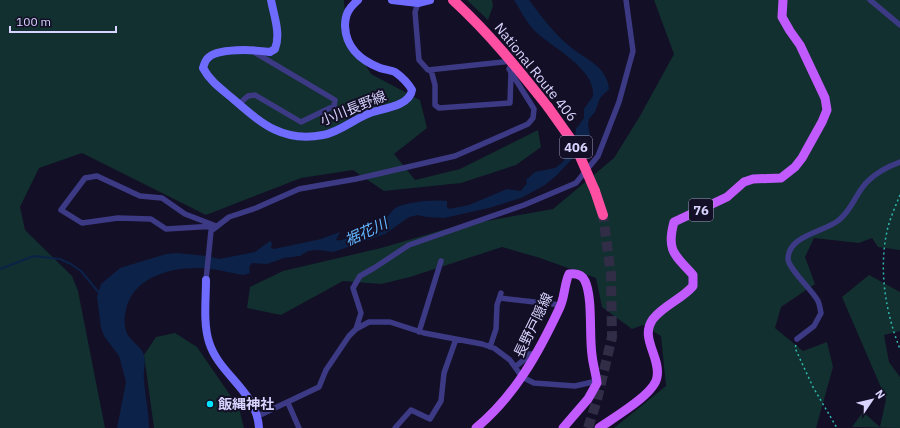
<svg xmlns="http://www.w3.org/2000/svg" width="900" height="428" font-family="'IBM Plex Sans','Noto Sans JP',sans-serif">
<style>
.green{fill:#12302f}
.water{fill:#0c2248}
.lines{fill:none;stroke-linecap:round;stroke-linejoin:round}
.stream{stroke:#0c2248;stroke-width:2}
.highway-tunnel{stroke:#312d47;stroke-width:10;stroke-dasharray:10 5;stroke-linecap:butt}
.path{stroke:#2fb8b0;stroke-width:1.5;stroke-dasharray:2 3;stroke-linecap:butt}
.street{stroke:#3d3a85;stroke-width:5.5}
.secondary{stroke:#6f6bff;stroke-width:8}
.primary{stroke:#c25bff;stroke-width:9}
.highway{stroke:#ff4fa3;stroke-width:10}
.highway-bridge{stroke:#ff4fa3;stroke-width:10}
.poi-dot{fill:#00e5ff;stroke:#130f26;stroke-width:1.5}
.labels{text-anchor:middle;stroke-width:4;stroke-linejoin:round;paint-order:stroke}
.shield{fill:#130f26;stroke:#9e99be;stroke-width:1}
.shield-label{font-size:13px;font-weight:bold;fill:#d9d4ff}
.street-label{font-size:14px;fill:#d9d4ff;stroke:#130f26}
.poi-label{font-size:14px;font-weight:bold;fill:#d9d4ff;stroke:#130f26;text-anchor:start}
.water-label{font-size:15px;font-style:italic;fill:#62b6ff;stroke:#130f26}
</style>
<rect width="100%" height="100%" fill="#130f26"/>
<path class="green" d="M0,0H344L346,33L371,74L420,100L427,128L394,154L415,180L460,169L538,130L541,147L516,165L461,183L384,191L353,170L301,178L206,215L82,153L39,168L20,207L25,230L72,276L78,291L105,428H0Z
M467,0H492L493,6L488,20Z
M654,0H900V250L878,247L872,238L859,243L814,238L805,257L815,284L781,307L775,328L803,351L827,342L833,367L816,428H614L666,386L661,336L643,325L632,329L602,307L596,278L540,258L502,247L410,277L381,284L343,281L281,315L247,308L250,287L283,271L381,248L453,227L553,209L614,158L640,116L674,54Z
M869,275L900,292V331L884,335L889,362L900,377V428L852,427L863,412L880,427L886,399L842,297Z
M175,333L197,347L239,408L244,428H154L144,355L156,337Z"/>
<path class="water" d="M514,0H529C541,16 553,32 568,45C584,59 607,65 609,89L600,98L595,112L589,119L588,125L590,135L585,145L557,175L545,185L521,198L489,208L444,218L426,217L418,215L409,217L385,234L348,247L333,252L318,250L308,251L300,256L284,258L267,264L252,263L249,267L250,273L244,275C229,273 214,268 199,268C170,267 132,278 126,310C124,317 124,324 126,331C129,341 141,345 144,355C146,363 143,372 144,380C145,396 149,411 149,428H117L126,382L119,356L104,336L101,328L97,297L101,284L120,268L166,254L177,253L207,256L219,259L255,252L270,241L272,243L271,248L274,249L321,239L340,232L336,240C352,244 358,216 383,220C388,217 390,213 394,209C401,202 438,199 447,201V207L449,209L469,205L507,189L521,191L527,183L526,180L535,172L555,168L563,162L574,143L576,129L584,118V109L593,96C596,70 555,49 537,33C527,24 521,11 514,0Z"/>
<g class="lines">
<path class="stream" d="M0,269L34,256L60,259L71,264L81,271L100,294"/>
<path class="highway-tunnel" d="M588,428L597,400L612,337L611,275L603,215"/>
<path class="path" d="M900,195C896,205 891,216 888,227C878,267 885,311 900,349
M796,345L795,348L813,387L837,428"/>
<path class="street" d="M870,0L900,25
M431,70L435,85V105L439,108L510,103L511,73
M239,104L248,96L255,95L301,122L334,106L335,100L254,52
M97,176L140,196L162,198L185,214L216,226L166,229L151,219L118,218L82,223L61,210L85,178Z
M206,280L211,231L229,217L256,208L299,189L356,179L455,156L528,124L533,118L534,109L509,69L513,61L428,70L419,60L415,12L418,3
M500,298L561,305
M356,329L361,313L353,288L360,276L374,268L409,245L524,205L576,183L598,156L619,102L633,51L626,0
M419,332L441,261
M797,339L814,326L821,313C820,309 820,305 818,301C813,291 788,268 788,259C788,235 825,232 839,220C853,209 856,192 868,181C877,172 889,166 900,162
M490,347L496,329L497,305L501,293
M515,367L525,359L527,354H536
M288,403L299,428
M258,416L319,387L326,370L349,336L356,329L369,322H390L424,333L482,344L494,348L510,360L522,377L534,383L575,386L597,381
M395,428L411,410L430,419L441,401L444,373L456,339"/>
<path class="secondary" d="M271,0C274,16 281,34 275,49L270,52C256,50 216,47 207,59C205,61 204,65 203,68C210,81 220,88 232,98C261,123 282,143 323,135C341,132 356,117 373,112C386,108 410,105 412,90C408,83 402,77 395,72C391,70 385,70 380,68C360,60 346,48 345,26C345,14 349,8 358,0
M392,0L418,3L430,0
M206,280C206,299 203,323 209,342C219,375 257,391 259,428"/>
<path class="primary" d="M476,428C515,396 539,352 560,307C565,296 564,285 569,274C576,273 582,274 585,281C593,298 589,335 592,355C593,365 596,374 597,383L588,399L563,428
M599,428C613,418 655,394 657,377C661,357 639,338 653,319C664,305 682,299 693,286V275C675,255 666,251 674,222L727,197L744,182L753,179L781,178L795,167L802,158L822,122L827,110L825,98L800,45L790,31L782,17L783,0"/>
<path class="highway" d="M453,0C489,33 518,69 548,107
M595,191L603,215"/>
<path class="highway-bridge" d="M548,107L575,145L595,191"/>
</g>
<circle class="poi-dot" cx="210" cy="404" r="4"/>
<g class="labels">
<g class="shield">
<rect x="560" y="136" width="32" height="22" rx="3"/>
<rect x="689" y="199" width="24" height="22" rx="3"/>
</g>
<g class="shield-label">
<text x="576" y="152">406</text>
<text x="701" y="215">76</text>
</g>
<g class="street-label">
<text transform="translate(536 72) rotate(51)" y="5">National Route 406</text>
<text transform="translate(353 108) rotate(-22)" y="5">小川長野線</text>
<text transform="translate(533 325) rotate(-64)" y="5">長野戸隠線</text>
</g>
<g class="poi-label">
<text x="218" y="409">飯縄神社</text>
</g>
<g class="water-label">
<text transform="translate(366 232) rotate(-25)" y="5">裾花川</text>
</g>
</g>
<g transform="translate(872 400) rotate(55)" stroke="#130f26" stroke-width="3" paint-order="stroke">
<path d="M0-3L7 15L0 10L-7 15Z" fill="#d9d4ff"/>
<text y="-6" font-size="11" font-weight="bold" text-anchor="middle" fill="#d9d4ff">N</text>
</g>
<path d="M10 26v6h106v-6" fill="none" stroke="#d9d4ff" stroke-width="2"/>
<text x="16" y="26" font-size="12" fill="#d9d4ff" stroke="#130f26" stroke-width="3" paint-order="stroke">100 m</text>
</svg>
